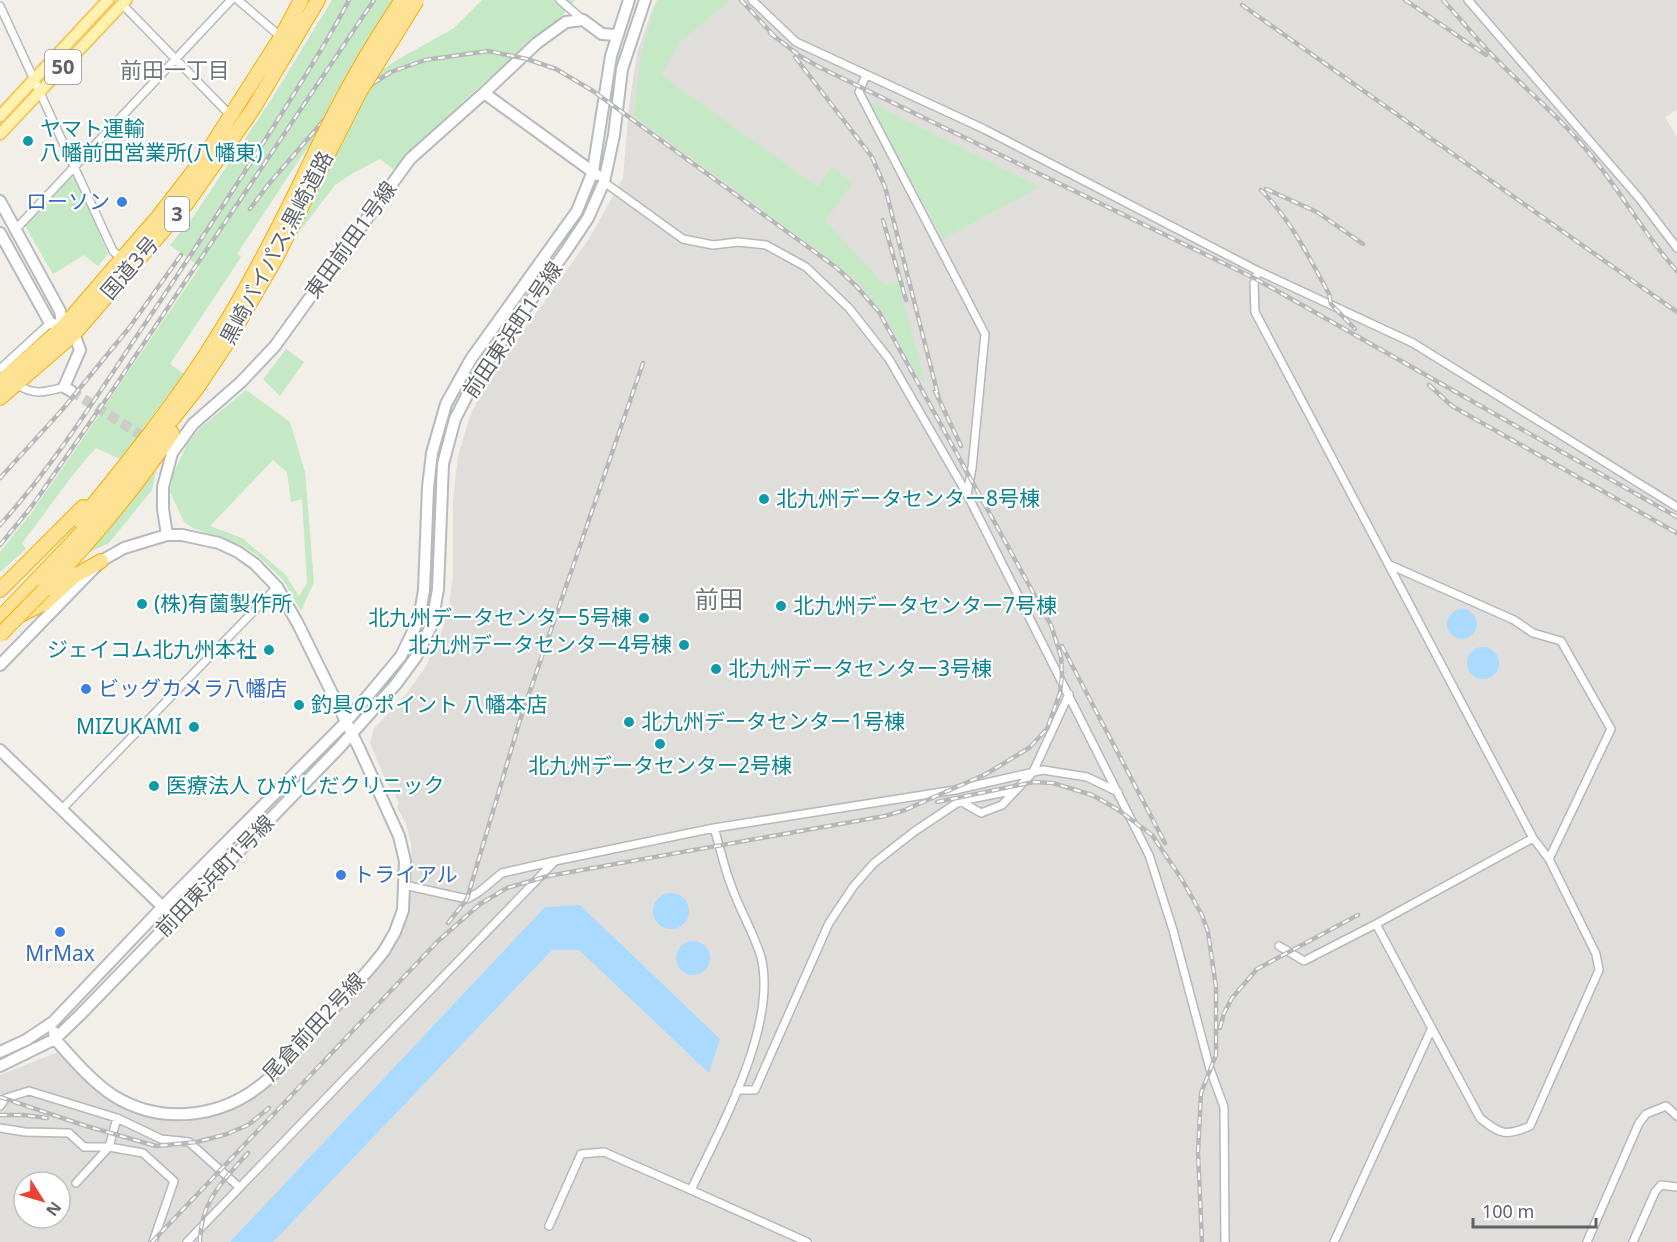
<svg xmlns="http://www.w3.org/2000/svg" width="1677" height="1242" font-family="'Noto Sans','Noto Sans JP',sans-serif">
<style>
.industrial{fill:#e0deda;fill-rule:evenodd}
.green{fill:#c5e8c5;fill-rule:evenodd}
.water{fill:#aadaff}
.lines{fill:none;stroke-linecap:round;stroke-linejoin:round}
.secondary-tunnel{stroke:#ccccc8;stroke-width:10;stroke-dasharray:10 5;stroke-linecap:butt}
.street-casing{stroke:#b5b8bc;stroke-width:10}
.secondary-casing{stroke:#b6babf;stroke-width:14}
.primary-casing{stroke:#f2c960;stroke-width:14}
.highway-casing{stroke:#f9ab00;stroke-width:16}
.street{stroke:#fff;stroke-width:7}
.secondary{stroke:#fff;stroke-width:10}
.primary{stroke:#fff2af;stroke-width:10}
.highway{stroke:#fde293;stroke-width:14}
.rail-casing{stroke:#b6b7b8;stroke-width:4.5}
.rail{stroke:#fff;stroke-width:2;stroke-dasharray:7;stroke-linecap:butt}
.highway-bridge-casing{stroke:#f9ab00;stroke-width:16;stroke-linecap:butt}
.highway-bridge{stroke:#fde293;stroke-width:14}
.culture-dot{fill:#0f9aa8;stroke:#fff;stroke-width:2}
.shop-dot{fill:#3f7fe0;stroke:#fff;stroke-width:2}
.labels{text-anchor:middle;stroke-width:4.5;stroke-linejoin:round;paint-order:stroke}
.shield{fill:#fff;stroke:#8f9295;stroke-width:1.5}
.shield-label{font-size:20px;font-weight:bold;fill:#5f6368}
.culture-label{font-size:21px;fill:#0d838f;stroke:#fff;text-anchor:start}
.shop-label{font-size:21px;fill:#366cbe;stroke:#fff;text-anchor:start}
.street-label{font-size:21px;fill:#5f6368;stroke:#fff}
.neighbourhood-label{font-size:22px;fill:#70757a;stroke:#fff}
.quarter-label{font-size:24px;fill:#70757a;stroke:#fff}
</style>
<rect width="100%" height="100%" fill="#f1efe8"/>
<path class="industrial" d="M657,0H1677V110L1665,117L1677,137V1242H0V1075L58,1052L90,1084L111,1102L132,1112L157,1118L186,1122L219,1115L258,1096L296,1059L382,965L403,930L412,887L411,843L406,824L397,807L399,803L393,790L386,782L370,743L374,728L405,696L426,666L440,636L448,613L453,576V500L458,456L470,416L487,382L589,239L623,178L629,106L637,53L653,7ZM24,1182H60V1218H24Z"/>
<path class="green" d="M332,0H395L379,25L378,73L397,60L454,28L482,0H575L562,16L478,88L414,147L396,171L380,159L353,173L335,185L296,236L363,100L315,140L303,154L237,254L241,257L170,364L184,374L120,459L96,448C69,477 47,511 22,543L26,549L0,572V552L32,512L82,440L200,267L170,245L193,217L271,100Z
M660,0H730L678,44L661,75L818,187L831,167L852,183L825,221L885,285L898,283L925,381L921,382L883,312L859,283L819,251L634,116L640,59L655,7Z
M868,101L1040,187L943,239Z
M72,176L76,179L108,254L98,266L84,255L53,274L25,226Z
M286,349L304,362L280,396L263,379Z
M246,390L290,422L305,472L314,582L301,611L283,580L258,556L243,546L193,528L184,522L170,492L173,475L187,444L200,428ZM273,460L287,472L291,502L302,499L307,583L299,596L285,574L242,538L210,526Z
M156,471L152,490L109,543L88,553Z"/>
<path class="water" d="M1447 624a15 15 0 1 1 30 0a15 15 0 1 1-30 0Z
M1467 663a16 16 0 1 1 32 0a16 16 0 1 1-32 0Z
M653 911a18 18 0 1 1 36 0a18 18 0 1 1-36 0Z
M580,905L720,1039L709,1073L579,950H552L273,1242H230L545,907Z
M676 958a17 17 0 1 1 34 0a17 17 0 1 1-34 0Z"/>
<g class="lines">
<path class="secondary-tunnel" d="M71,391L152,442"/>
<g class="street-casing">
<path id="street" d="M238,0L281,37
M560,0L583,20
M752,0L796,42L984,129L1258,271L1413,343L1677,507
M1468,0L1639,198L1677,248
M122,4L231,116
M0,6L113,251L121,258
M866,75L859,92L985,334L972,468L967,494
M604,182L683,239L713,245L738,242L766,245L806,267L849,308L889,359L967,494L1149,855L1173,930L1210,1069L1224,1107L1225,1242
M16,229L231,0
M1258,271L1254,284L1255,312L1533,838L1549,859L1596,954L1599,970L1530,1126C1505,1137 1500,1134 1480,1118L1376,924L1533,838
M0,369L50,323
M17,384C33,396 46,392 64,387
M1390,565L1514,620L1533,633L1561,641L1611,729L1549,859
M960,801L981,813L1002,805L1033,772L1069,694
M62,809L277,587
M714,828C720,847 724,867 731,885C739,909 754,933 761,957C778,1026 720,1128 691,1190L807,1242
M404,885L467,899L479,892L502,873L555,861L714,828L955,790L1043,770L1087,777L1118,792
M1279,946L1304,961L1376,924
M737,1090H755L829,923L853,887L874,863L915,831L960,801L1016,790
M0,1106L6,1098L29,1091L117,1118L161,1139L189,1142L239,1187
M0,1128L25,1132L69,1133L84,1147H109L117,1118
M76,1183L109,1147L143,1153L174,1181L153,1242
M549,1226L581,1154L604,1152L691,1190
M187,1242L553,863
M1334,1242L1431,1030
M1587,1242L1639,1123L1646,1114L1666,1106L1677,1116
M1633,1242L1655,1192L1661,1185L1677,1187"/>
</g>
<g class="secondary-casing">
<path id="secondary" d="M484,93L597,175
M0,201L60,311L63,327L50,323L0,233
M68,330L74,334L80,350L64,387L71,391
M167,535L163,509V487L172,453L193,424L241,382L275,346L410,159L484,93L537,43L566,22L583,20L602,34L616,35
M0,665L101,561L124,548L167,535H182L219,543L238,552L255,564L277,587L298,624L359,748L399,836L405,861L403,910L395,932L384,951C362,980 335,1006 310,1033C296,1048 283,1066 267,1080C224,1118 163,1126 114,1096C92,1082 72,1058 55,1039L54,1032
M0,750L168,912
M0,1052L26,1040L53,1022L174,895L346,722L401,656L419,619L424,590L428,487L432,453L446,404L471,359L577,211L593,171L611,56L629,0
M0,1066L55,1039L79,1016L339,748L396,684L416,657L432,624L438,589L443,464L455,419L477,376L566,251L588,218L604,182L614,135L622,69L645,0"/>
</g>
<g class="primary-casing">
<path id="primary" d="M0,116L108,0
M0,134L126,0"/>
</g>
<g class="highway-casing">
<path id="highway" d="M0,383L63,327L158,217L203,159L281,37L301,0
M0,398L74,334L187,203L253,109L318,0
M80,521C128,462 177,402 217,337C253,280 283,220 312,159
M0,590L83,507
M44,590C91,541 135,489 172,433
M20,615L45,603L73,577L101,561
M0,618L85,529L197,388L225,346L276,258L323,164"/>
</g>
<use href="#street" class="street"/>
<use href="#secondary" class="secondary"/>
<use href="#primary" class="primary"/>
<use href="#highway" class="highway"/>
<g class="rail-casing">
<path id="rail" d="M741,0L776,38
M1405,0L1486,55
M1443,0C1464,23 1483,47 1505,68C1534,96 1564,122 1589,153C1621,191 1644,235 1677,271
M1242,5L1677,312
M770,33L800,56L819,67L1256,279L1677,517
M795,57L872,157L885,187L939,399
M1266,189L1317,212L1363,244
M1261,190C1291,220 1309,257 1329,294L1331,304L1355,329
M883,220L906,300
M1429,385L1452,406L1677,533
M935,391L961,446
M0,478L62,410L129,328L181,255
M0,525C62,456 109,376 161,300C202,238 243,176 282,113C305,76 329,39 349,0
M0,545L32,506L114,388L374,0
M1062,646L1165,843
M937,802L1034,782L1053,783L1092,795L1117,809L1152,835L1181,878L1202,915L1208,932L1216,987V1055L1201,1093L1198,1152L1202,1242
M448,923L467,899L520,720L643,363
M1220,1028L1224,1013L1232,998L1257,969L1358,915
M0,1097L86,1126L156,1146L197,1142L227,1134L248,1125L269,1108
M0,1115H23L47,1118
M152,1242L438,941L480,904L507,888L548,876L885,816L905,810L986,774L1029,748L1047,729L1060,693L1062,675L1061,657L1051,625L879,312L857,287L837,268L593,91L556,69L527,59L488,51L425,60L391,72L350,98L325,119L267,186L250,209
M200,1242C200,1202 223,1181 248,1153"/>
</g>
<use href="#rail" class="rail"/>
<g class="highway-bridge-casing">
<path id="highway-bridge" d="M312,159C338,104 368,50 402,0
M323,164L359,93L417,0
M0,635L44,590"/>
</g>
<use href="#highway-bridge" class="highway-bridge"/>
</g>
<g class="culture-dot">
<circle cx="28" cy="141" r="6"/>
<circle cx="764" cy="499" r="6"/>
<circle cx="142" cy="604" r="6"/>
<circle cx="781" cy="606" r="6"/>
<circle cx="644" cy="618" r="6"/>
<circle cx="684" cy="645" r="6"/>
<circle cx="269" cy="650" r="6"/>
<circle cx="716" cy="669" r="6"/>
<circle cx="299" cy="705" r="6"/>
<circle cx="629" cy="722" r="6"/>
<circle cx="194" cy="727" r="6"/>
<circle cx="660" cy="744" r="6"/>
<circle cx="154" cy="786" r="6"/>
</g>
<g class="shop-dot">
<circle cx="122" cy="202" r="6"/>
<circle cx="86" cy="689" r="6"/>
<circle cx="341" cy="875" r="6"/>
<circle cx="60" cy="932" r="6"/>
</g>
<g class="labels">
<g class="shield">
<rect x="45" y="50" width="36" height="34" rx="4.5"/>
<rect x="165" y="197" width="24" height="34" rx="4.5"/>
</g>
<g class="shield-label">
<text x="63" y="74">50</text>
<text x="177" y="221">3</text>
</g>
<g class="culture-label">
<text x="40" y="136">ヤマト運輸<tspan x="40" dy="24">八幡前田営業所(八幡東)</tspan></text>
<text x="776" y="506">北九州データセンター8号棟</text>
<text x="154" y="611">(株)有薗製作所</text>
<text x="793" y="613">北九州データセンター7号棟</text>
<text x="632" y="625" text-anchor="end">北九州データセンター5号棟</text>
<text x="672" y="652" text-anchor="end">北九州データセンター4号棟</text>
<text x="257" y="657" text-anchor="end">ジェイコム北九州本社</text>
<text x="728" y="676">北九州データセンター3号棟</text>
<text x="311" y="712">釣具のポイント 八幡本店</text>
<text x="641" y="729">北九州データセンター1号棟</text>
<text x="182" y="734" text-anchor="end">MIZUKAMI</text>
<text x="660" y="773" text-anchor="middle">北九州データセンター2号棟</text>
<text x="166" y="793">医療法人 ひがしだクリニック</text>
</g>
<g class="shop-label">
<text x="110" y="209" text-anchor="end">ローソン</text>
<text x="98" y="696">ビッグカメラ八幡店</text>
<text x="353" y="882">トライアル</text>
<text x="60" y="961" text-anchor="middle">MrMax</text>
</g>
<g class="street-label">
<text transform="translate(351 240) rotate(-54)" y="7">東田前田1号線</text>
<text transform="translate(277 248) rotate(-62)" y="7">黒崎バイパス;黒崎道路</text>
<text transform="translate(130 268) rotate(-49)" y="7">国道3号</text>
<text transform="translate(513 330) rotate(-56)" y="7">前田東浜町1号線</text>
<text transform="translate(215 876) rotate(-46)" y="7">前田東浜町1号線</text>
<text transform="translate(314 1027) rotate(-47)" y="7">尾倉前田2号線</text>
</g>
<g class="neighbourhood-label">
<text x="175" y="78">前田一丁目</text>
</g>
<g class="quarter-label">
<text x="719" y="608">前田</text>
</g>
</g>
<g transform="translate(42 1200) rotate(127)"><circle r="28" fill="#ffffff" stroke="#bfc1c3" stroke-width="1.5"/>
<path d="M0-4.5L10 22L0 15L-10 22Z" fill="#ea4335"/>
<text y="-9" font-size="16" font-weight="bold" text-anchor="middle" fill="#5f6368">N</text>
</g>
<path d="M1473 1218v9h123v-9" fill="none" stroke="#5f6368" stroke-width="3"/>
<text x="1482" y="1218" font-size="18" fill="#5f6368" stroke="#ffffff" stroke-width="4.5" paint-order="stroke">100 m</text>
</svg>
